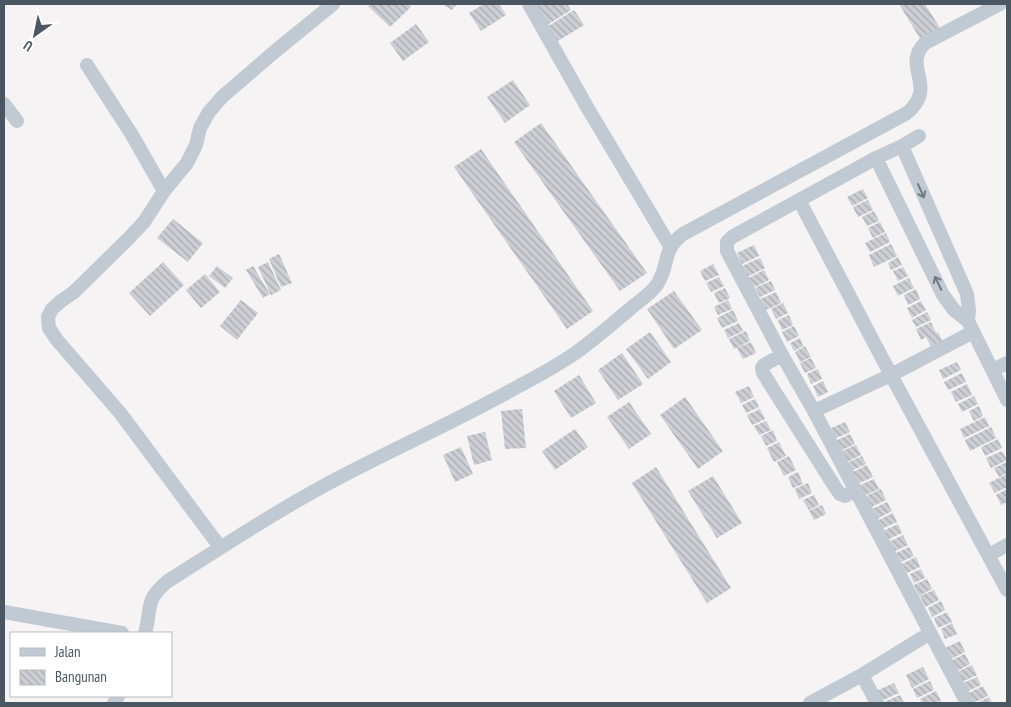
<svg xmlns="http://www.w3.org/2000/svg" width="1011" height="707" font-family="'PT Sans Narrow',sans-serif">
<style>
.building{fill:url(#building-back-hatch)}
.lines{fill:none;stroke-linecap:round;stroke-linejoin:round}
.street{stroke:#c1cad2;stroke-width:14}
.oneway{stroke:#6e7983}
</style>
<defs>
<pattern id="building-back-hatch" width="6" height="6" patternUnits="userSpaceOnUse" patternTransform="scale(1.25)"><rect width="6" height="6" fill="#cdcfd5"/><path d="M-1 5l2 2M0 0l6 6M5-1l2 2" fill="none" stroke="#a8abb0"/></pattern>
</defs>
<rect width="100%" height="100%" fill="#f5f3f3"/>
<path class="building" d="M370,4H408L411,7L390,27L368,6Z
M442,4H457L452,10Z
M484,4H499L506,15L481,31L469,13Z
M535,4H567L571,10L547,25Z
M899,4H925L940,28L921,40Z
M574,10L584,25L556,42L547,27Z
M416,24L429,42L403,61L390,43Z
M513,80L530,105L505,123L487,97Z
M541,123L647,273L620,291L514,142Z
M481,149L593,311L567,329L454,167Z
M863,189L868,198L852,206L847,197Z
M868,200L873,210L858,217L853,207Z
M874,211L879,221L867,226L862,217Z
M173,219L203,243L188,262L157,238Z
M880,222L885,232L873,238L868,228Z
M886,233L890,242L870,252L865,243Z
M891,244L897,256L874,267L869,255Z
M754,245L759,256L742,264L737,253Z
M279,254L292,283L281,287L269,259Z
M898,257L902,265L891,270L888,263Z
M760,258L765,268L747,277L742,266Z
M163,262L184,285L150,316L129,293Z
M268,262L281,290L271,295L258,267Z
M713,264L719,275L705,281L700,271Z
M217,266L233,278L225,288L209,276Z
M253,266L270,294L263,298L246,270Z
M903,267L908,276L898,281L893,271Z
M764,270L769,280L753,288L749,278Z
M205,274L220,292L201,308L186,290Z
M719,277L724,286L711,292L706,283Z
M909,278L914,288L898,296L893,286Z
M771,281L775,290L760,297L755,288Z
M725,288L730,298L719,303L714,293Z
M916,289L920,299L908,305L904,295Z
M674,291L702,330L674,349L647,309Z
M776,292L781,303L766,310L760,299Z
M241,300L258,313L237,340L220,326Z
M728,300L732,309L718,315L714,307Z
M921,301L926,310L912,318L907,308Z
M783,303L788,313L776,319L771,309Z
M733,310L738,321L722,328L717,318Z
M927,312L931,320L916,327L912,320Z
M789,315L793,325L782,330L778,320Z
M931,322L936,333L938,332L945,346L934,352L926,337L921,340L916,329Z
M739,323L743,331L728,338L724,330Z
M794,326L799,336L787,342L782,332Z
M746,331L750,341L734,349L729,339Z
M650,332L671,362L648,379L626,349Z
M800,338L803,346L794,351L790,343Z
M751,342L756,353L743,359L737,348Z
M805,346L811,357L800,362L795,352Z
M622,353L643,384L618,400L598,370Z
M811,358L816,368L805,373L800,363Z
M957,362L961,370L943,379L939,370Z
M818,369L822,379L811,384L807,374Z
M962,373L966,382L948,390L944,382Z
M579,375L596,403L571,418L554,391Z
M823,381L828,392L818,397L813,386Z
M967,384L972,395L956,402L951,392Z
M749,386L754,397L741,403L735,392Z
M974,396L978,404L962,412L958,404Z
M685,397L723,451L698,469L660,415Z
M755,399L759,407L746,413L742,405Z
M629,402L651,434L629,449L607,417Z
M979,406L983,416L974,421L969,411Z
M522,409L526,448L505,449L501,411Z
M760,409L765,419L752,425L747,415Z
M985,417L989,426L964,438L960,429Z
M766,421L771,430L759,435L754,426Z
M845,422L850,432L834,439L829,429Z
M991,427L996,438L970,451L965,440Z
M575,429L588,447L555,470L542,451Z
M773,430L777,441L766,446L761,436Z
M485,432L492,460L474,465L467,436Z
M850,434L855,444L840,451L835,441Z
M998,439L1002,448L985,456L981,447Z
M779,442L786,456L774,462L767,448Z
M856,445L861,455L845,463L840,452Z
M461,447L473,474L455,482L443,455Z
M1002,451L1007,460L991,468L986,458Z
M789,456L796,470L784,476L777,462Z
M862,456L866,464L849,472L845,464Z
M1007,462V473L999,477L994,468Z
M867,465L873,477L855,485L849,474Z
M656,467L731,588L707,603L632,483Z
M798,472L803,484L793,488L788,477Z
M1007,474V487L995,493L989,483Z
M713,476L742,523L717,538L688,491Z
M874,479L879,489L861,497L856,487Z
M808,483L812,493L799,499L795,489Z
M881,489L886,500L867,509L862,498Z
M1007,489V502L1001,505L996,495Z
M814,495L819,505L809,510L803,500Z
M887,502L892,511L875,520L870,510Z
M822,505L826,514L814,520L809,511Z
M893,513L897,522L879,530L875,522Z
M898,524L902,533L885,541L881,532Z
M903,535L908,545L891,553L886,543Z
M909,547L914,556L901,562L896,553Z
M916,557L920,567L907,573L902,564Z
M921,569L925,578L914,583L910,574Z
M927,579L932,589L919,596L914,585Z
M934,590L939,600L925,607L920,596Z
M941,601L945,610L932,617L928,608Z
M947,612L952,622L938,628L934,618Z
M952,623L957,634L945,639L941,629Z
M960,641L965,652L947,661L941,650Z
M965,654L970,664L955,672L950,661Z
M972,665L977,675L959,683L955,673Z
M923,667L929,679L912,688L906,675Z
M977,677L981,685L964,693L959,685Z
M930,681L934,690L917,698L913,689Z
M894,683L899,693L881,701L876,691Z
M983,686L988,696L973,703L965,695Z
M936,691L941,701L935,703H922L920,699Z
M900,695L904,703H882Z
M989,697L992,703H977Z"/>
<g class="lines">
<path class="street" d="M529,4L587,107L670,246
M87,65L132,135L164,191
M4,104L17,121
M919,136L902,146L876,158L732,237L727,242V251L782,355L814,411L967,703
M902,146L967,294L969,310L968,321
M876,158L943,295L954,310L968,321L1007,400
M799,200L891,375L1007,590
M782,355L764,365L762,368L763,373L835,487L840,494L845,496L855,490
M993,370L1007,363
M814,411L891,375L973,332
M220,547L121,414L57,340L49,328L48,317L52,309L61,301L74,292L129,238L144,222L164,191L187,163L196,145L200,128L209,112L222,97L273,53L333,4
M989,555L1007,545
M4,612L122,633
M145,633C152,609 144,600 168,581C228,543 287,504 350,472C406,443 464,417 519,386C538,376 556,366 574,354C594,340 612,324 630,309C639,301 649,295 656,286C670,267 661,250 683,234L907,113C939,86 901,67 925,43L1000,4
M862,675L877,703
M114,703L118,696
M810,703L862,675L930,633"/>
</g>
<defs><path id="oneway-shaft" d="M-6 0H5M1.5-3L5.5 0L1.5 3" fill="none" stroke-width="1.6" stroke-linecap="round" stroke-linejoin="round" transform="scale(1.25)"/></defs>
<g class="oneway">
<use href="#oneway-shaft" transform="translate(921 191) rotate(66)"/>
<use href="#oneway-shaft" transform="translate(938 283) rotate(-116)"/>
</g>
<rect width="1011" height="707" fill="none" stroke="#4a5661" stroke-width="10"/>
<rect x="10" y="632" width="162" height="65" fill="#ffffff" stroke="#b7bbc0"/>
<rect x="20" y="648" width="25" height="8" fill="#c1cad2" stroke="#b7bbc0"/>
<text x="55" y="657" font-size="15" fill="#4a5661">Jalan</text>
<rect x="20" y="670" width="25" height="15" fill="url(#building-back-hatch)" stroke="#b7bbc0"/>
<text x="55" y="682" font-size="15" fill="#4a5661">Bangunan</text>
<g transform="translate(35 35) rotate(213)" stroke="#ffffff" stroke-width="4" paint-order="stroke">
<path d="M0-4L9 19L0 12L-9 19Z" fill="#4a5661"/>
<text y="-8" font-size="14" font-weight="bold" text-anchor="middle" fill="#4a5661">U</text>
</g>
</svg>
